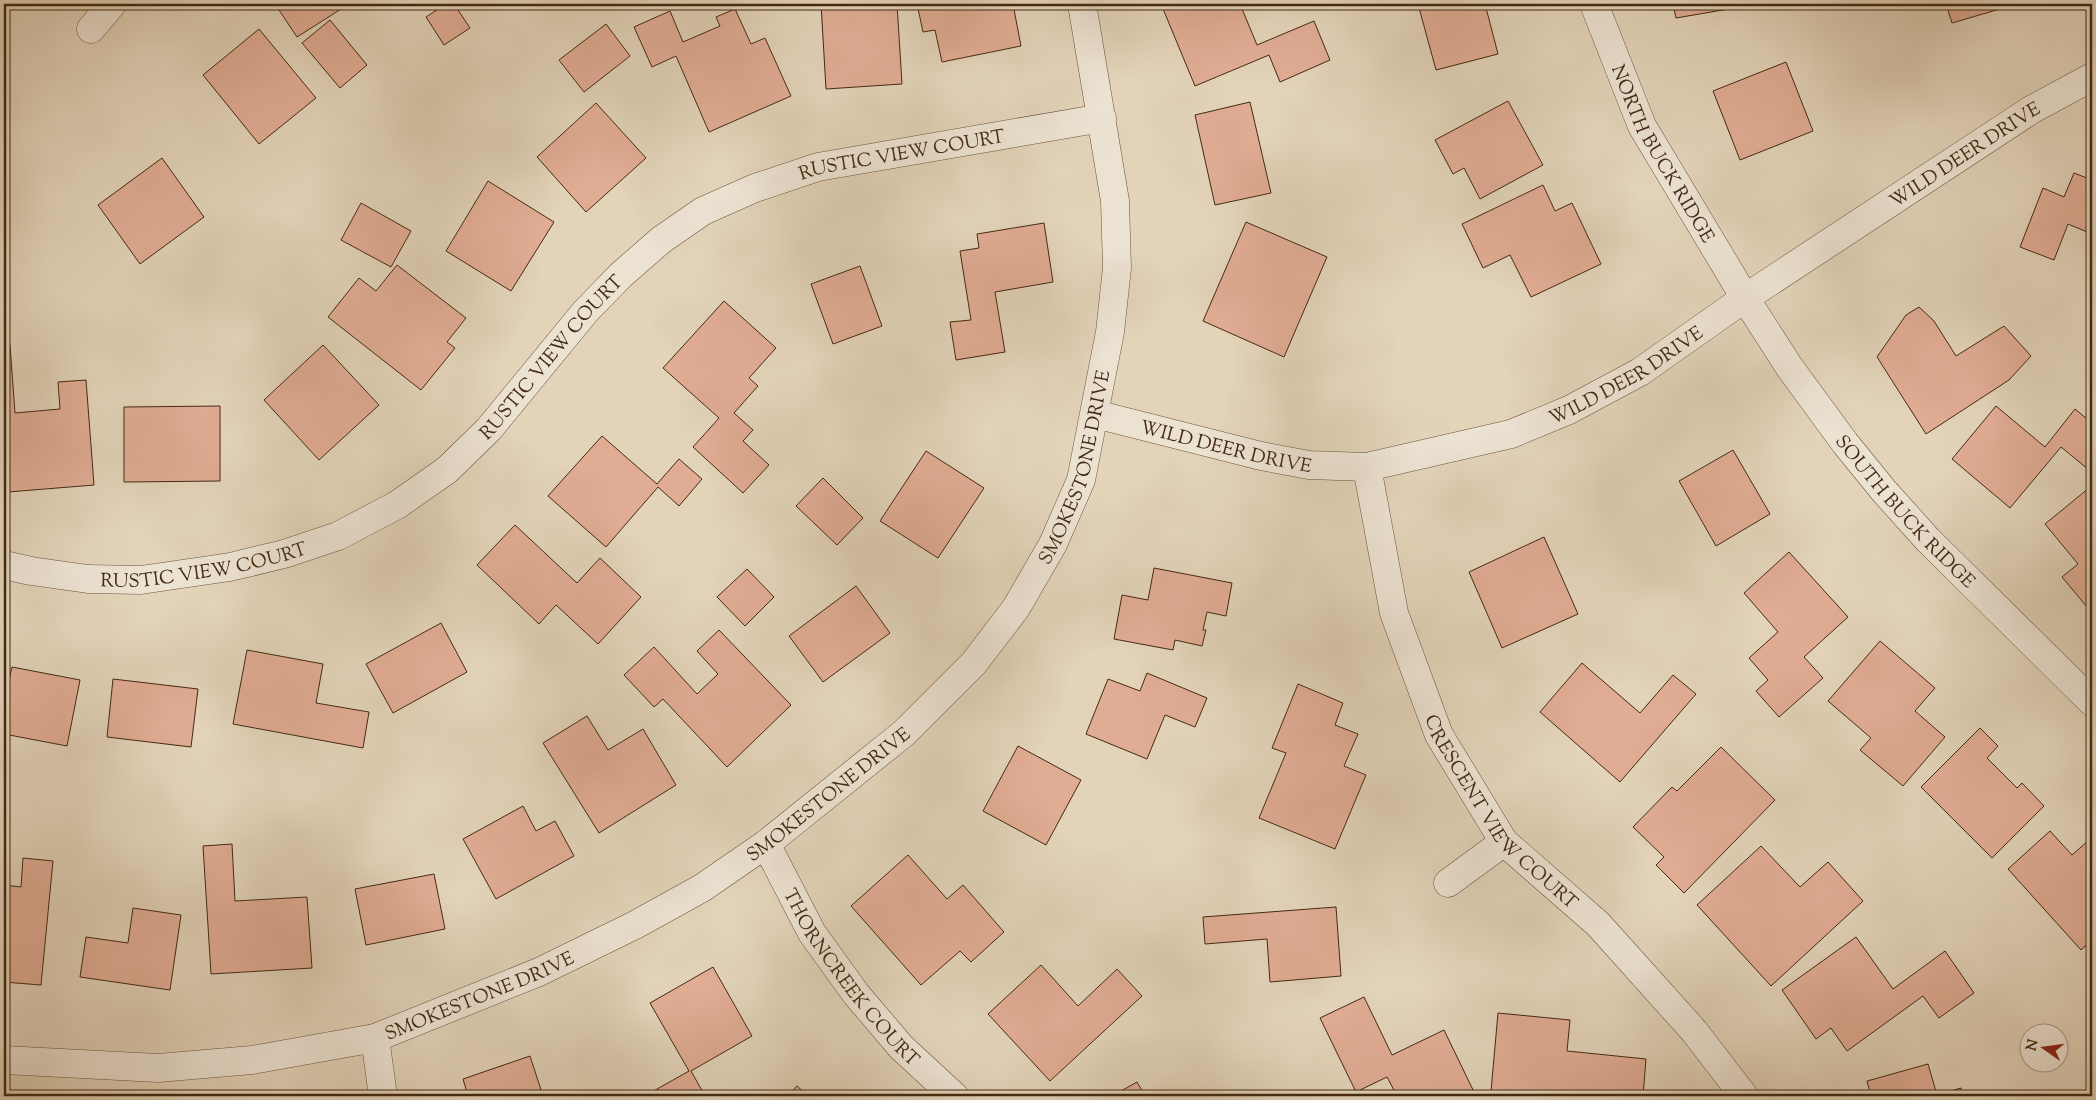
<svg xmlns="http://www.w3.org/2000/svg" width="2096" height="1100" font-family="'Sorts Mill Goudy',serif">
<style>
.building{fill:#e0ac94;stroke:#432a12}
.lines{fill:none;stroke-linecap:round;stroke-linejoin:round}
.street-casing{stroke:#6b543c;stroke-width:29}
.street{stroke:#ece2d2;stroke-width:28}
.labels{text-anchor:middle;stroke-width:4;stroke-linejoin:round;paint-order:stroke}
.street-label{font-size:19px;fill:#432a12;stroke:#ece2d2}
</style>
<rect width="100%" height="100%" fill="#e2d3b9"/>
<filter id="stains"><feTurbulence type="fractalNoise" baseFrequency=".004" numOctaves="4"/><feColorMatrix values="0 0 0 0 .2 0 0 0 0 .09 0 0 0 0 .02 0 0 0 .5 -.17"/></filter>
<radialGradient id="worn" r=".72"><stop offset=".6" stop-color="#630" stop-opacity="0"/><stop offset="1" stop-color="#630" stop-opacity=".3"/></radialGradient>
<path class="building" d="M275,4H349L297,37Z
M446,4H454L470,28L444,45L426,17Z
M821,4H897L902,84L826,89Z
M917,4H1013L1021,46L942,62L935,30L923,32Z
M1161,4H1240L1257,45L1314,21L1330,60L1280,82L1269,55L1195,86Z
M1418,4H1485L1498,54L1436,70Z
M1673,4H1758L1676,18Z
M1946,4H2017L1952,23Z
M735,9L751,44L765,38L791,96L709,132L676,56L652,67L634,27L670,11L683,42L720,26L716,17Z
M330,20L367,65L340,88L302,43Z
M606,24L630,56L584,92L559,60Z
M259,29L316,98L259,144L203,75Z
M1786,62L1813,131L1740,160L1713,91Z
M1508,101L1543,165L1480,199L1464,168L1453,174L1435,140Z
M1250,102L1271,193L1215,205L1195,115Z
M596,103L646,158L586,212L537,157Z
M162,158L204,217L140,264L98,205Z
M2074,173L2092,180V234L2068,224L2054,260L2020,247L2043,188L2064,197Z
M488,181L554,222L511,291L446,251Z
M1543,185L1555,211L1572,203L1601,264L1531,297L1510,255L1483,268L1462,224Z
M361,203L411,231L391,267L341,240Z
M1246,222L1327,257L1284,357L1203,321Z
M1044,223L1053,282L995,292L1005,352L956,360L950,322L971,320L960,251L979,248L977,234Z
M397,265L466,318L447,342L455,348L421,390L328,317L359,278L376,291Z
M860,266L882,326L833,344L811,284Z
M724,301L776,348L749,378L758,386L734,413L753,430L743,441L769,465L743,493L693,447L719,418L663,368Z
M1919,307L1934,321L1956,356L2004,326L2031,356L2009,380L1926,434L1877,357L1906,315Z
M10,345L15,413L60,409L58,382L86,380L94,485L8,492L4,432V346Z
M323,345L379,405L319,460L264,400Z
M220,406V481L124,482V407Z
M1996,406L2045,447L2075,409L2092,423V466L2089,470L2061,447L2010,508L1952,459Z
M602,436L657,484L679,459L702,479L679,506L658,487L606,547L548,496Z
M1733,450L1770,514L1716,546L1679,481Z
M926,451L984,488L938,558L880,521Z
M823,478L863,518L837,545L796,506Z
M2089,488L2092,492V613L2062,577L2078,564L2045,524Z
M515,525L577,583L600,558L641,597L598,644L556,605L539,624L477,565Z
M1544,537L1578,614L1502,648L1469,572Z
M1789,552L1848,617L1804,657L1823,678L1779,717L1756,691L1768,680L1749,658L1778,632L1744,593Z
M1154,568L1232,583L1226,616L1207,612L1203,630H1206L1202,646L1175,640L1173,650L1114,639L1122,595L1148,600Z
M747,569L774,597L745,626L717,597Z
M856,586L890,633L823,682L789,636Z
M441,623L467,672L393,713L366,664Z
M719,630L791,705L727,767L663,699L654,707L624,675L654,647L697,694L718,674L697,651Z
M1880,641L1935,688L1915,711L1945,737L1903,786L1860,750L1871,738L1828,701Z
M247,650L323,664L316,703L369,712L363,748L233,724Z
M1582,663L1640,713L1673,675L1696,694L1620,782L1540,712Z
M12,667L80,680L67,746L4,734V700Z
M1147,673L1207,698L1195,727L1165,715L1147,759L1086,734L1108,679L1140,691Z
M113,679L198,689L191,747L107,737Z
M1298,684L1343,703L1335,725L1358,734L1344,766L1366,775L1335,849L1259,818L1286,753L1272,748Z
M587,716L608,750L643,729L676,785L599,833L543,743Z
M1980,728L1998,746L1987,758L2017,788L2022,783L2044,806L1992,858L1921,787Z
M1018,746L1081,780L1046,845L983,811Z
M1721,747L1775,800L1684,893L1656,865L1664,857L1633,827L1672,787L1677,791Z
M523,806L536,831L555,821L574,856L496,899L463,839Z
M2050,831L2072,855L2089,840L2092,844V940L2081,950L2008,869Z
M232,844L235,901L307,897L312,968L211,974L203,846Z
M1761,846L1800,887L1828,862L1863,901L1771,986L1697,905Z
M908,855L947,899L963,885L1004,932L971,962L960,951L921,985L851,906Z
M23,858L53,861L41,985L4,982V885L21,887Z
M434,874L445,929L366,945L355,889Z
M1336,907L1341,976L1270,982L1267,939L1205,944L1203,917Z
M133,908L181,915L170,990L80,977L86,937L128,943Z
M1856,937L1893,989L1945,951L1974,993L1939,1018L1923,996L1847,1051L1831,1028L1816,1039L1782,990Z
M1041,965L1078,1006L1117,969L1142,996L1050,1081L988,1014Z
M713,967L752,1036L691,1071L705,1096H652L650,1093L689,1071L650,1003Z
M1364,997L1392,1055L1444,1030L1476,1096H1397L1387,1077L1356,1092L1320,1018Z
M1498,1013L1570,1020L1567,1051L1646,1059L1643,1096H1541L1491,1091Z
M530,1056L543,1096H468L463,1079Z
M1928,1064L1937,1095L1961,1088L1963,1096H1871L1867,1081Z
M1137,1082L1145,1096H1112Z
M797,1086L808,1096H787Z"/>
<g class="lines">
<g class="street-casing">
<g id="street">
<path id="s1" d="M1594,4L1642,126L1745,298L1790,368L1845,443L1884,491L1928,540L2092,702"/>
<path d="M91,29L112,4"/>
<path id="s2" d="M1095,414L1261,456L1309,465L1367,467L1511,434L1569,410L1640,372L1745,298L2031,110L2092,77"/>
<path id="s3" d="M1367,467L1394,613L1439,735L1504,842L1598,924L1694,1031L1744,1096"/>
<path id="s4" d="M4,565L31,571L88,579L141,580L230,567L284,554L338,536L397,505L447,470L489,429L585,312L621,275L661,240L703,211L755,188L818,167L1102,118"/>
<path id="s5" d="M766,844L812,933L856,994L901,1047L954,1096"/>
<path d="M1448,883L1504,842"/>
<path d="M375,1038L383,1096"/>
<path id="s6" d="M4,1060L158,1068L252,1060L375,1038L539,972L635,925L702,888L766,844L904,733L974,663L1016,608L1053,544L1081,480L1110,332L1117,268L1115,201L1082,4"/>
</g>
</g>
<use href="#street" class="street"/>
</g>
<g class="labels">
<g class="street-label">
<text dy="7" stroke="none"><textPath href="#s1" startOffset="165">NORTH BUCK RIDGE</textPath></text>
<text dy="7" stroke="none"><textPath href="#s2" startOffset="960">WILD DEER DRIVE</textPath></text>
<text dy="7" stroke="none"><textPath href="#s4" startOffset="1042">RUSTIC VIEW COURT</textPath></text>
<text dy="7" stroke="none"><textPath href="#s4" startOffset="622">RUSTIC VIEW COURT</textPath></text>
<text dy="7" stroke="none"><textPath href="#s2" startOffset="555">WILD DEER DRIVE</textPath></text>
<text dy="7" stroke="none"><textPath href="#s2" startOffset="135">WILD DEER DRIVE</textPath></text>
<text dy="7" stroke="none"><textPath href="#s6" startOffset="1311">SMOKESTONE DRIVE</textPath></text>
<text dy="7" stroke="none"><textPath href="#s1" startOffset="599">SOUTH BUCK RIDGE</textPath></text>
<text dy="7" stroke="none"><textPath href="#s4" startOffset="202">RUSTIC VIEW COURT</textPath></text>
<text dy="7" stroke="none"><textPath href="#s6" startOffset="891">SMOKESTONE DRIVE</textPath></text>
<text dy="7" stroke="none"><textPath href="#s3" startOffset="378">CRESCENT VIEW COURT</textPath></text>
<text dy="7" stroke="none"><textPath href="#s5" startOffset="159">THORNCREEK COURT</textPath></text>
<text dy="7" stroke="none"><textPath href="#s6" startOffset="486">SMOKESTONE DRIVE</textPath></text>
</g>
</g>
<rect width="2096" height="1100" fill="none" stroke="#e2d3b9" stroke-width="20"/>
<rect x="5" y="5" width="2086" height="1090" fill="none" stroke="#432a12" stroke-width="2.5"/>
<rect x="10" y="10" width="2076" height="1080" fill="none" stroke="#432a12"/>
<g transform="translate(2044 1048) rotate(284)"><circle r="24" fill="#ece2d2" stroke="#a89885"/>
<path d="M0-4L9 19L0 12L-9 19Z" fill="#8f2418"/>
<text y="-8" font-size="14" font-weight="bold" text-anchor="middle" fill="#432a12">N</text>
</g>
<rect width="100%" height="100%" filter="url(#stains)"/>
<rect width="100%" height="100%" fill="url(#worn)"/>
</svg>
